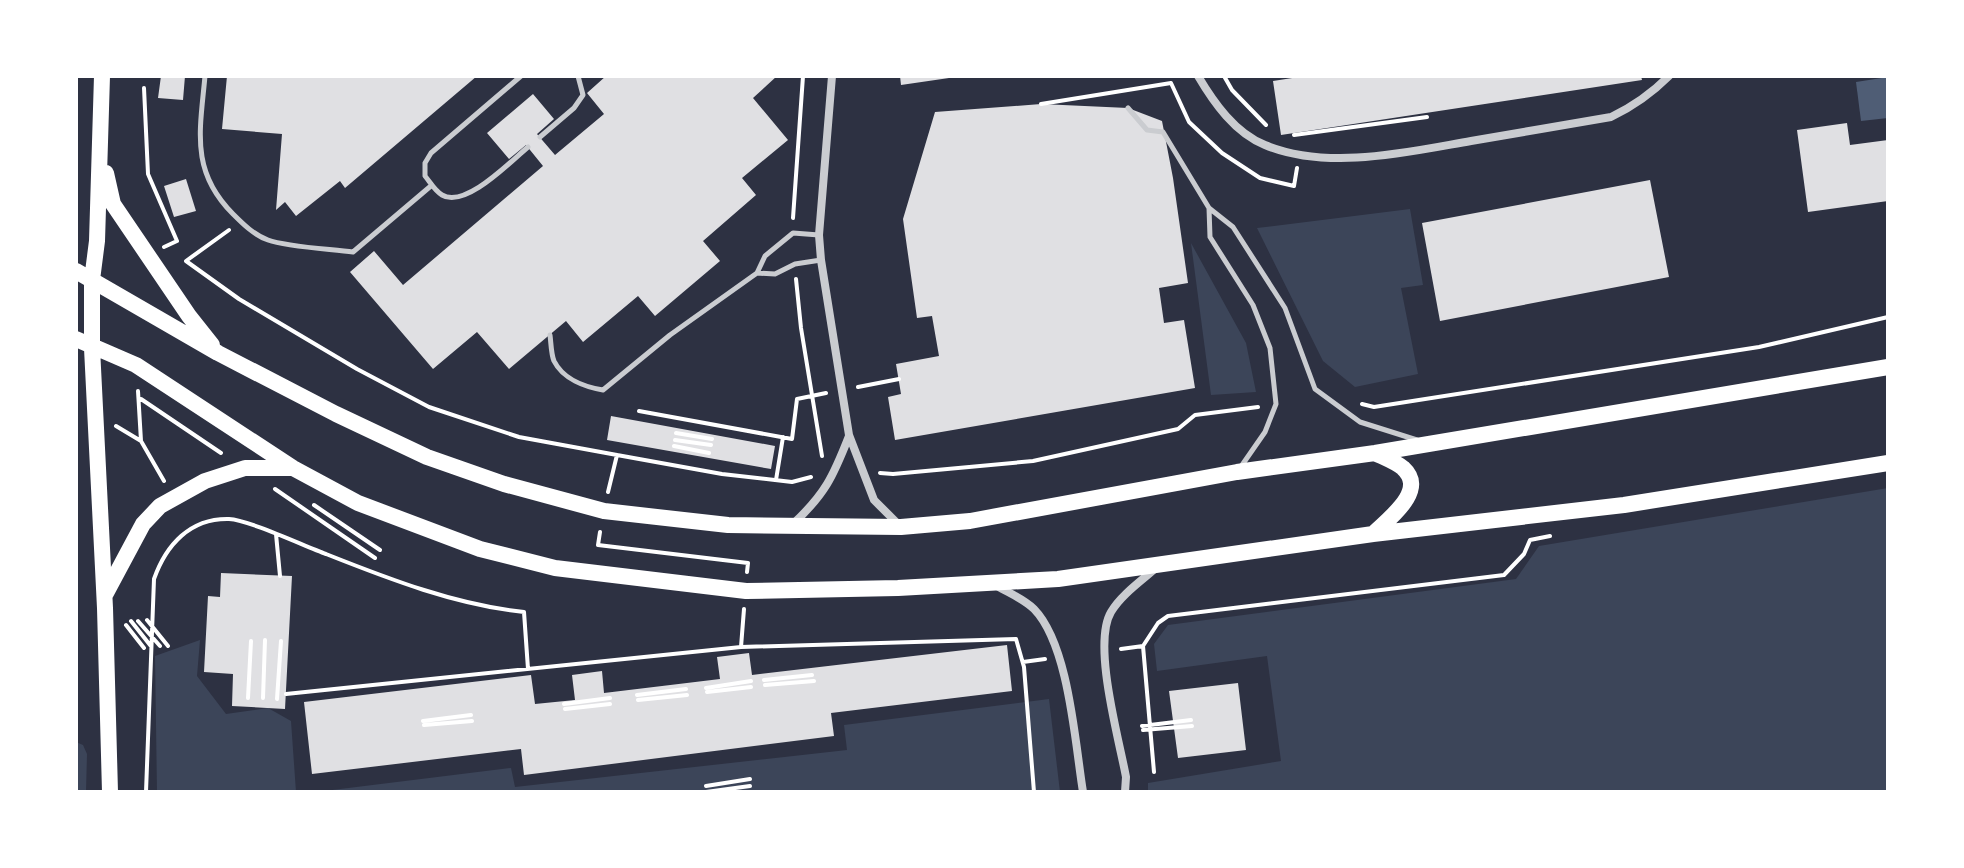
<svg xmlns="http://www.w3.org/2000/svg" width="1964" height="868" font-family="'Alegreya Sans',sans-serif">
<style>
.green{fill:#3c4559}
.water{fill:#4f5d75}
.building{fill:#e0e0e3}
.lines{fill:none;stroke-linecap:round;stroke-linejoin:round}
.path{stroke:#fff;stroke-width:4}
.service{stroke:#caccd0;stroke-width:5}
.minor{stroke:#caccd0;stroke-width:8}
.primary{stroke:#fff;stroke-width:16}
</style>
<rect width="100%" height="100%" fill="#2d3142"/>
<path class="green" d="M1410,209L1423,285L1401,288L1418,374L1355,387L1323,361L1257,228Z
M1191,243L1246,343L1256,392L1211,395Z
M1888,488V792H1148V783L1281,761L1267,656L1157,671L1154,644L1168,625L1516,579L1539,546Z
M200,640L197,676L226,714L268,708L291,721L296,792H157L155,656Z
M1049,699L1060,792H316L511,768L515,787L847,750L844,725Z
M76,742L83,745L87,754L86,792H76Z"/>
<path class="water" d="M1888,77V118L1861,121L1856,82Z"/>
<path class="building" d="M161,76H185L183,100L158,98Z
M227,76H477L345,188L340,181L296,216L285,202L276,210L282,134L222,129Z
M606,76H777L753,98L788,140L742,178L756,195L703,241L720,261L655,316L638,296L583,342L566,321L509,369L477,332L433,369L350,272L374,251L403,285L543,166L526,145L509,159L487,133L533,94L554,119L537,134L555,155L604,114L587,93Z
M900,76H949V78L901,85Z
M1305,76H1641L1642,80L1281,135L1273,81Z
M1041,104L1128,108L1162,121L1173,178L1188,283L1159,288L1164,323L1184,320L1195,388L895,440L888,397L901,394L896,364L939,356L932,316L917,318L903,219L935,112Z
M1847,123L1850,145L1888,140V201L1808,212L1797,130Z
M186,179L196,211L174,217L164,186Z
M1650,180L1669,277L1440,321L1422,223Z
M611,416L775,446L771,469L607,440Z
M221,573L292,576L285,709L232,706L233,674L204,672L208,596L220,597Z
M1007,645L1012,691L831,713L834,736L524,775L521,749L312,774L304,702L531,675L535,704L575,700L572,675L602,671L604,693L720,679L717,657L749,653L752,675Z
M1238,683L1246,750L1178,758L1169,691Z"/>
<g class="lines">
<path class="path" d="M1224,76L1232,90L1266,125
M144,88L148,174L177,241L164,247
M1041,104L1171,83L1189,122L1222,153L1260,178L1294,186L1297,168
M1294,135L1427,117
M793,218L803,76
M229,230L186,261L239,299L357,369L429,407L519,437L617,455L722,474L792,482L811,477
M796,279L801,328L822,456
M858,387L899,379
M141,399L221,453
M1362,404L1374,407L1759,347L1888,317
M639,411L792,439L797,399L826,393
M116,426L141,441L138,391
M676,433L712,439
M675,440L711,445
M141,441L164,481
M674,446L709,453
M880,473L893,474L1033,461L1178,429L1195,415L1258,407
M776,480L783,437
M275,489L375,558
M608,492L617,455
M314,505L380,550
M76,519V518
M600,532L598,545L748,563L747,572
M276,534L280,576
M147,620L168,646
M131,621L150,645
M138,621L160,646
M126,625L144,648
M741,647L744,609
M1121,649L1143,646
M1023,662L1045,659
M764,680L812,675
M765,685L814,681
M706,688L751,681
M707,692L751,687
M286,694L741,647L1016,639L1024,667L1034,792
M637,695L686,689
M248,698L251,641
M263,698L265,640
M277,699L281,641
M638,700L687,695
M564,704L610,698
M565,709L610,704
M423,721L471,715
M424,725L472,721
M1142,726L1191,720
M1143,730L1192,726
M1154,772L1143,646L1158,623L1168,616L1504,575L1524,554L1530,540L1550,536
M706,786L750,779
M146,792L154,579C166,545 190,518 229,519C249,520 304,546 326,554C389,579 456,605 524,612L528,669
M706,792L750,786"/>
<path class="service" d="M205,76C200,131 190,171 233,214C243,224 254,235 268,240C287,247 330,249 353,252L432,185
M521,76L431,153L425,163V176C430,182 435,191 442,195C465,209 510,162 528,147
M1128,108L1147,130L1163,132L1209,208L1233,227L1285,308L1315,389L1360,422L1417,440
M540,137L574,108L583,95L578,76
M1209,208L1210,237L1253,305L1270,348L1276,404L1265,432L1240,468
M757,273L775,274L795,264L821,260
M550,335C551,342 551,354 554,361C563,379 585,387 603,390L670,335L757,273L765,256L793,233L819,235"/>
<path class="minor" d="M832,76L819,235L821,260L849,435L874,500L900,526
M1198,76C1214,103 1235,133 1265,145C1328,171 1408,152 1471,141C1518,133 1564,125 1611,117C1634,106 1651,94 1669,76
M793,524C825,494 833,477 849,436
M997,586C1009,593 1024,599 1034,609C1069,645 1075,743 1083,792
M1125,792L1126,777C1119,739 1092,644 1111,612C1121,595 1141,581 1156,568"/>
<path class="primary" d="M102,76L97,241L92,280V348L105,608L110,792
M106,173L113,204L189,316L212,345
M76,271L218,353L336,414L427,457L504,484L604,511L728,525L901,527L970,521L1237,472L1375,453L1888,367
M76,339L136,365L293,468L358,503L480,549L555,568L746,591L898,588L1058,579L1373,534L1624,505L1888,463
M1373,534C1388,519 1428,491 1403,468C1396,462 1383,457 1375,453
M105,595L143,524L160,506L205,481L245,468H291"/>
</g>
<rect width="1964" height="868" fill="none" stroke="#ffffff" stroke-width="156"/>
</svg>
